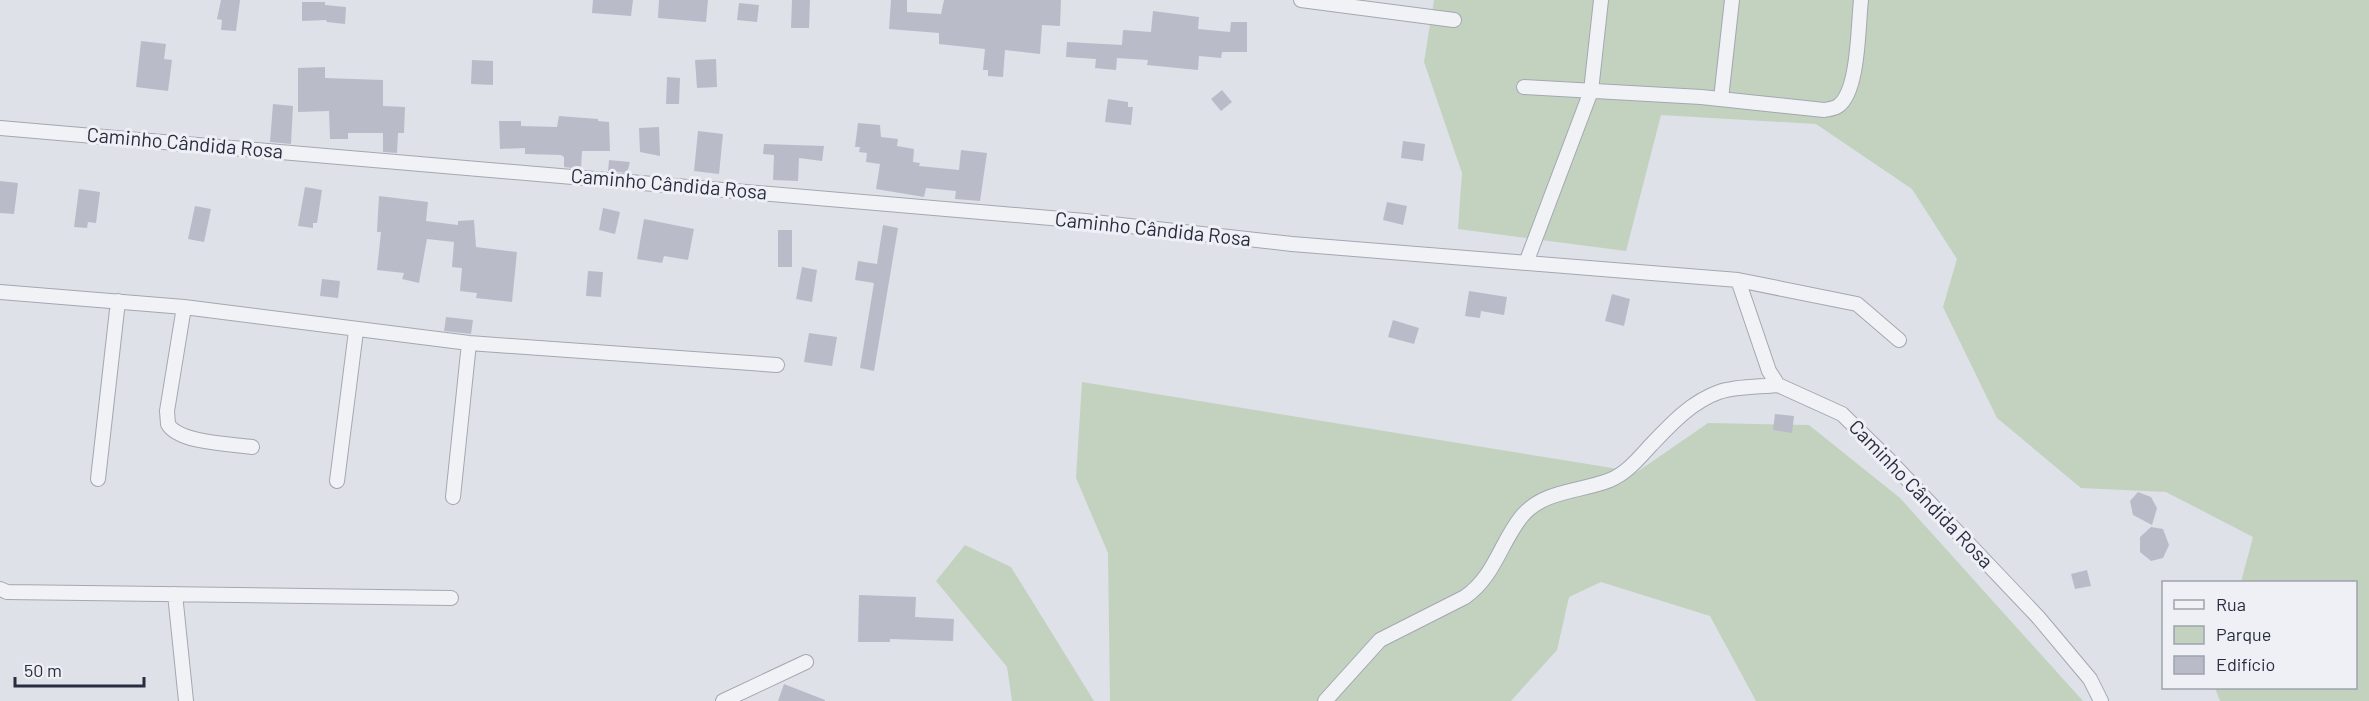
<svg xmlns="http://www.w3.org/2000/svg" width="2369" height="701" font-family="Barlow,sans-serif">
<style>
.green{fill:#c2d2bf}
.building{fill:#b9bcc8}
.lines{fill:none;stroke-linecap:round;stroke-linejoin:round}
.minor-casing{stroke:#a4a7b2;stroke-width:16}
.minor{stroke:#f1f2f6;stroke-width:14}
.labels{text-anchor:middle;stroke-width:6;stroke-linejoin:round;paint-order:stroke}
.street-label{font-size:20px;fill:#282d3f;stroke:#eef0f5}
</style>
<rect width="100%" height="100%" fill="#dee1e8"/>
<path class="green" d="M1434,0H2369V701H2220L2215,688H2356V582H2241L2253,537L2166,492L2081,488L1997,418L1943,307L1957,259L1912,189L1816,124L1661,115L1626,251L1458,229L1462,173L1424,62Z
M1082,382L1637,472L1708,423L1809,425L1900,498L2083,701H1756L1710,616L1601,582L1569,597L1557,650L1511,701H1110L1108,553L1076,478Z
M965,545L1011,567L1094,701H1012L1007,667L936,581Z"/>
<path class="building" d="M221,0H240L236,31L221,30L222,20L217,19Z
M593,0H633L631,16L592,13Z
M659,0H708L706,22L658,18Z
M792,0H810L809,28H791Z
M891,0H907V12L941,14L944,0H1061L1060,26L1042,25L1040,54L1005,50L1003,77L988,76V70H983L985,49L939,44V33L889,29Z
M302,2H325V5L346,7L345,24L327,22L326,20L302,21Z
M739,3L759,5L757,22L737,20Z
M1153,11L1199,17L1198,29L1230,32L1231,22H1247V52H1222L1221,58L1199,56L1198,70L1147,65L1148,60L1117,58L1116,70L1095,68L1096,59L1066,57L1067,42L1122,45L1123,30L1151,32Z
M141,41L166,44L164,59L172,60L168,91L136,87Z
M716,59L717,87L697,88L695,60Z
M472,60L493,61V85L471,84Z
M325,67V78L383,80V106L405,107L404,133H398L397,153L383,152V133H348V139H330L329,111L298,112V68Z
M667,77L680,78L679,104H666Z
M1222,90L1232,102L1221,111L1211,99Z
M1108,99L1128,102V107H1133L1131,125L1105,122Z
M273,104L293,106L291,144L270,142Z
M559,116L598,119V121L609,122L610,151H582L581,169L564,167V157L561,155L525,154V148L500,149L499,121H521V126L557,127Z
M858,123L880,125L881,137L898,139L897,146L914,149L913,162L920,163L919,166L959,170L961,150L987,153L980,201L955,199L956,191L926,188L924,197L876,189L880,164L866,162L867,153L859,152L860,147H855Z
M659,127L660,156L640,152L639,128Z
M698,131L723,134L719,174L694,171Z
M1403,141L1425,144L1423,161L1401,158Z
M764,144L824,146L822,161L799,158L798,181L773,180L774,155L763,154Z
M609,160L630,162L627,173L608,171Z
M0,181L18,183L14,214L0,213Z
M305,187L322,190L317,223H313V228L298,226Z
M79,189L100,192L96,223L88,222L87,228L74,227Z
M379,196L428,202L426,221L458,225V221L474,220L476,247L517,252L512,302L476,298L477,293L460,291L462,268L452,267L454,242L427,239L419,283L402,279L404,273L377,270L381,232H377Z
M1387,202L1407,206L1403,225L1383,220Z
M195,206L211,209L204,242L188,239Z
M603,208L620,212L615,234L599,230Z
M644,219L694,229L688,260L664,256L662,263L637,259Z
M883,225L898,228L874,371L860,368L874,283L855,280L858,261L877,264Z
M778,230H792V267H778Z
M802,267L817,270L812,302L796,299Z
M588,271L603,272L601,297L586,296Z
M322,279L340,281L338,298L320,296Z
M1469,291L1507,297L1504,315L1481,311L1480,318L1465,316Z
M1612,294L1630,299L1624,326L1605,321Z
M446,317L473,320L471,334L444,331Z
M1393,320L1419,328L1414,344L1388,337Z
M809,333L837,337L832,366L804,362Z
M1775,414L1794,416L1792,433L1773,430Z
M2138,492L2151,497L2157,508L2152,525L2133,515L2130,501Z
M2151,527L2163,529L2169,545L2163,558L2151,561L2140,552V537Z
M2087,570L2091,586L2075,589L2071,574Z
M859,595L916,597L915,617L954,619L953,641L890,639V642H858Z
M784,684L825,700V701H778Z"/>
<g class="lines">
<g class="minor-casing">
<path id="minor" d="M1301,0L1454,20
M1524,87L1701,97L1824,110C1828,109 1834,109 1838,106C1859,92 1858,25 1861,0
M1721,99L1732,0
M0,128L1085,221L1292,244L1738,280L1769,371L1778,385L1842,414L1889,460L2038,617L2090,679L2101,701
M1526,263L1591,91L1601,0
M1738,280L1857,304L1899,340
M0,292L184,307L469,343L777,365
M184,307L167,411L168,424C178,443 232,444 252,447
M98,479L118,301
M337,481L356,331
M453,497L469,343
M0,589L7,592L451,598
M175,594L186,701
M723,701L806,662
M1325,701L1380,640L1465,597C1495,576 1500,543 1522,516C1544,490 1580,492 1610,480C1627,473 1639,458 1651,445C1671,424 1691,402 1719,392C1737,386 1759,387 1778,385"/>
</g>
<use href="#minor" class="minor"/>
</g>
<g class="labels">
<g class="street-label">
<text transform="translate(185 143) rotate(5)" y="7">Caminho Cândida Rosa</text>
<text transform="translate(669 184) rotate(5)" y="7">Caminho Cândida Rosa</text>
<text transform="translate(1153 229) rotate(6)" y="7">Caminho Cândida Rosa</text>
<text transform="translate(1921 494) rotate(46)" y="7">Caminho Cândida Rosa</text>
</g>
</g>
<rect x="2162" y="581" width="195" height="108" fill="#eef0f5" stroke="#9fa2ac" stroke-width="1.5"/>
<rect x="2174" y="600" width="30" height="9" fill="#f1f2f6" stroke="#9fa2ac" stroke-width="1.5"/>
<text x="2216" y="611" font-size="18" fill="#282d3f">Rua</text>
<rect x="2174" y="626" width="30" height="18" fill="#c2d2bf" stroke="#9fa2ac" stroke-width="1.5"/>
<text x="2216" y="641" font-size="18" fill="#282d3f">Parque</text>
<rect x="2174" y="656" width="30" height="18" fill="#b9bcc8" stroke="#9fa2ac" stroke-width="1.5"/>
<text x="2216" y="671" font-size="18" fill="#282d3f">Edifício</text>
<path d="M15 677v9h129v-9" fill="none" stroke="#282d3f" stroke-width="3"/>
<text x="24" y="677" font-size="18" fill="#282d3f" stroke="#eef0f5" stroke-width="4.5" paint-order="stroke">50 m</text>
</svg>
